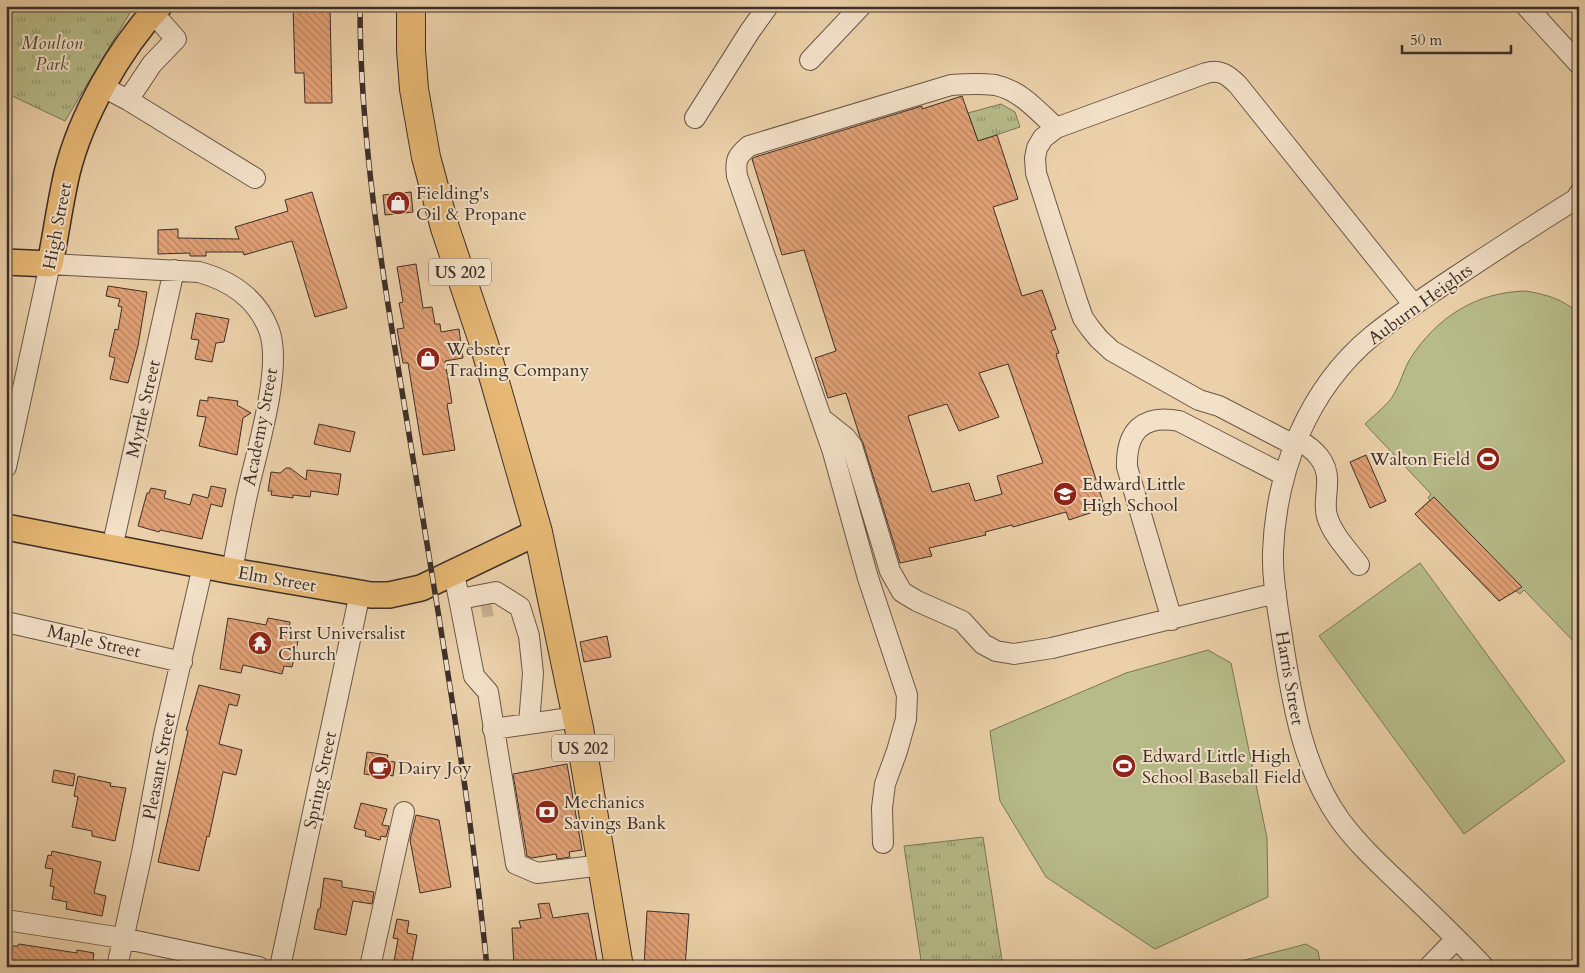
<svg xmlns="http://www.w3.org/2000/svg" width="1585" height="973" font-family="Cardo,serif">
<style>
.grass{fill:#b6bb89;stroke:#7a7559}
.park{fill:url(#park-tufts);stroke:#7a7559}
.building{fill:url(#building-back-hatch);stroke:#3d2f29;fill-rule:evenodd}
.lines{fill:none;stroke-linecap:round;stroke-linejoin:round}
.minor-tunnel{stroke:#c8b08f;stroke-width:20;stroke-dasharray:20 10;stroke-linecap:butt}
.minor-casing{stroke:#685749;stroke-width:22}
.major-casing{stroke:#3d2f29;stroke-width:28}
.highway-casing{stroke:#3d2f29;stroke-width:30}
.minor{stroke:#f2e0c7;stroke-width:20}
.major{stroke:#e6b874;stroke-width:25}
.highway{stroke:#e6b874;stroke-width:28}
.rail-casing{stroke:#3d2f29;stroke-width:5.5}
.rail{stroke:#f2e0c7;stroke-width:4;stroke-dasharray:11;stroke-linecap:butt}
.labels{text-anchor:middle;stroke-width:4;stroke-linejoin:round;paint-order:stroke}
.shield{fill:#f2e0c7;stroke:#736458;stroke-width:1}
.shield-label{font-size:16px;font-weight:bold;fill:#3d2f29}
.park-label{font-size:18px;font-style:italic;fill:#554b3c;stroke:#f2e0c7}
.poi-label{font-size:18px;fill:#3d2f29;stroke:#f2e0c7;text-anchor:start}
.street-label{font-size:18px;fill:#3d2f29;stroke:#f2e0c7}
</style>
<defs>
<pattern id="park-tufts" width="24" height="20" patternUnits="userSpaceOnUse" patternTransform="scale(1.25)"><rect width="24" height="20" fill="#b6bb89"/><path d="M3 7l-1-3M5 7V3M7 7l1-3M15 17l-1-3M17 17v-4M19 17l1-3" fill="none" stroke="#959870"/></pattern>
<pattern id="building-back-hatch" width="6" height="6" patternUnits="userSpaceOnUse" patternTransform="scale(1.25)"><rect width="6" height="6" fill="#e2a176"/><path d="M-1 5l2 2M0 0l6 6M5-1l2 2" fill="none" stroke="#b88461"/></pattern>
</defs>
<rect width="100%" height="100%" fill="#ebd0a9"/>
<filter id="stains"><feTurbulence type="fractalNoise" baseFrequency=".004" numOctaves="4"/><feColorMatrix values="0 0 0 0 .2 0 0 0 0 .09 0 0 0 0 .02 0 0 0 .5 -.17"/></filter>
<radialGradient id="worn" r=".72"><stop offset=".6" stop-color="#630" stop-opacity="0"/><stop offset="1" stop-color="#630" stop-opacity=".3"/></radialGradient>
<path class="grass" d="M1526,291C1549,295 1561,299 1579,313V647L1524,590L1520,594L1516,591L1499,601L1415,514L1430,500L1428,498L1431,494L1365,424C1373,416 1389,404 1394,394C1401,383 1403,370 1410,359C1437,317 1476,292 1526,291Z
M1420,563L1565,761L1464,834L1319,636Z
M1208,650L1231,663L1267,838L1268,897L1155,949L1046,877L1000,801L990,731L1126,673Z
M1306,944L1318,951L1321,967H1218Z"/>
<path class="park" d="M6,6H134L65,121L6,93Z
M1001,104L1015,112L1020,127L978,141L968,113Z
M983,837L1003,967H922L904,846Z"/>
<path class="building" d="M293,6H330L332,103H305L304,73H295Z
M962,96L978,141L997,135L1018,199L993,207L1022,296L1042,290L1056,329L1051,331L1059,353L1056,354L1105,508L1069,520L1066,512L1013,527L1012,525L985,532L986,535L929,548L932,556L900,563L863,443L860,437L846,393L828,398L815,358L836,351L804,250L782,255L752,159L755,157L922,106V109ZM1008,364L1043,463L997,476L1002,494L975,501L969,483L932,492L908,416L947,404L959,431L999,417L979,373Z
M312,192L347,308L315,317L292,241L244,255L243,252H206V256H190V253L158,254V230L178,229V238L239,239L235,227L288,211L285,200Z
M411,192L413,212L385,215L383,195Z
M416,264L423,308L432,307L435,324H440L441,332L459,329L463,358L445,361L452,403L447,404L455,450L423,455L408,363H403L397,329L404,328L399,303L403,302L397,267Z
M108,286L147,292L138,346L128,383L110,379L115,358L109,356L115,329L118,330L122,307L118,306L120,299L106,296Z
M196,313L229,319L224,342L216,343L212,362L195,359L199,340L191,339Z
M208,397L238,401L237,405L251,413L243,418L237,455L199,446L206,417L197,416L200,400L208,401Z
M319,424L355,432L350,452L314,444Z
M1366,455L1386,501L1370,508L1350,462Z
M286,468H290L306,480L307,470L341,474L338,495L311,491L310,497L293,495V498L271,495L272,491H268L271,472L280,473Z
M211,486L226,489L222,507L211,504L202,539L160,530L159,532L138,526L147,493H149L151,488L166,491L164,498L190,505L193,494L208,498Z
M1434,497L1522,587L1499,601L1415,514Z
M228,618L266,625L268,618L290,622L289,631L300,632L292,667L284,666L282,674L243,665L241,673L220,669Z
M607,636L611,657L584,662L580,642Z
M199,685L240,695L237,706L229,704L219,744L242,750L236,775L223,772L209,837L207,836L199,871L158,862L188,731L186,730Z
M367,752L388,755L387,761L395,762L393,776L383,774V777L364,774Z
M567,764L582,850L569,852L570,857L557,859L556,854L532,858L527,856L513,774Z
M54,770L75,774L73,786L52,782Z
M78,776L111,783L110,786L126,788L115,841L92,836V831L72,827L78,797L74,796Z
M361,803L387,809L382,825L389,826L386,837L381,836L380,840L365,836L366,831L354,828Z
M416,815L439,820L451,887L420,893L410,840Z
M52,851L101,862L94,893L106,896L102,916L66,909L67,902L52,899L54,887L50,886L53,869L45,868L48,855L51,856Z
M324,878L342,881V887L374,892L372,904L353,901L346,935L314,929L318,909H320Z
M549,903L553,918L588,913L598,967H514L512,928H521L519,921L541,918L538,904Z
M647,911L689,914L685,967H644Z
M397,919L409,921L407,933L417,935L411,967H393L398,939L393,938Z
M19,944L77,953V950L94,953L92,967H8L6,964L8,950H12L13,946H18Z"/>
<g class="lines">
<path class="minor-tunnel" d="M481,608L492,606"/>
<g class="minor-casing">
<path id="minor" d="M1526,6L1579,64
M810,60L861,6
M103,87L128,100L255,178
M128,100L152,64L176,39L153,13
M695,118L750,31L768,6
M821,418L845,437L852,446L890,571L902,592L917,601L962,621L983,644L996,651L1014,654L1052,648L1276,593
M1297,439C1314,449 1329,462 1327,484C1327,495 1324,505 1327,516C1332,534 1348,550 1359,565
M1294,445L1219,406L1199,400L1112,351L1099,339L1090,328L1083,318L1077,301L1036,173L1035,158L1037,148L1043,138L1056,128L1206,73C1220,69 1228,75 1238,85L1414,305
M6,467L50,264L199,272C231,281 257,298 269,330C283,367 257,450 248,490C242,517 237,544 232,571
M112,548L174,270
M454,573L474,676L488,692L516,864L537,873L602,865
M460,599L496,592L520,607L529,636L533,673L529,724
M1172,620L1127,467C1126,431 1143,414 1179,421L1284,475
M6,622L182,662
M493,729L577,717
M883,843L882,808L885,784L897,751L906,719L907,695L868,578L833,452L737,176C735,160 737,156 749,146L951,85C965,84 980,83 995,85C1020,90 1038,111 1056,128
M6,920L122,938L259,967
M117,967L142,853L164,735L203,566
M280,967L360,593
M370,967L404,812
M1429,967L1456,939
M1484,967C1456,937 1426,909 1397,881C1377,862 1356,842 1340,820C1303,768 1293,706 1283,644C1279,614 1272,583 1273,552C1276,470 1308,389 1372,336C1398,315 1425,297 1452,279C1493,252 1534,225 1576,199L1579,194"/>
</g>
<g class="major-casing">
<path id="major" d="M6,262L50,264C56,234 60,203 67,173C81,116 119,49 159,6
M6,527L232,571L371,595H389L421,588L538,532"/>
</g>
<g class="highway-casing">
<path id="highway" d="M411,6V50L414,89L426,157L445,228L484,344L538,532L579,728L619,967"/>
</g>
<use href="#minor" class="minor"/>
<use href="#major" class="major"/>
<use href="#highway" class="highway"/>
<g class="rail-casing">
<path id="rail" d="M360,6C360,140 382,271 404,403C434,590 468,778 487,967"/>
</g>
<use href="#rail" class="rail"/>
</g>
<defs>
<g id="shop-disc" transform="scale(1.25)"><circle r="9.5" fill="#8f2418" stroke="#f2e0c7"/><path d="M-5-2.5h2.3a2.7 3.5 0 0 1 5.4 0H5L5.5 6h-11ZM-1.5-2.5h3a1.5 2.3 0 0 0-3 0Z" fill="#fff"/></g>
<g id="stadium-disc" transform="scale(1.25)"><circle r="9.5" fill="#8f2418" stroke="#f2e0c7"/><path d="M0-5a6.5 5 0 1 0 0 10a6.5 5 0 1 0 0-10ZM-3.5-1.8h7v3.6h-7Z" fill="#fff"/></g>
<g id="school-disc" transform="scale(1.25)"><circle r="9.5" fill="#8f2418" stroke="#f2e0c7"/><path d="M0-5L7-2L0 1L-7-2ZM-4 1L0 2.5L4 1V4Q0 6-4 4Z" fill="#fff"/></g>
<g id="temple-disc" transform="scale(1.25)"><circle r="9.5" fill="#8f2418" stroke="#f2e0c7"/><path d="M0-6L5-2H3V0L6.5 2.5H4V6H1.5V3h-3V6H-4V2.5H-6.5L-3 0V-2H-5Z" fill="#fff"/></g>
<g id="cafe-disc" transform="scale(1.25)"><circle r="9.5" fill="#8f2418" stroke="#f2e0c7"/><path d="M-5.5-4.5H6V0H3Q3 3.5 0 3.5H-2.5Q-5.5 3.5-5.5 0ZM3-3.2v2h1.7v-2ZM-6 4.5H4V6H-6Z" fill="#fff"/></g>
<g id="bank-disc" transform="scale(1.25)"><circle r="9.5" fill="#8f2418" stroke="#f2e0c7"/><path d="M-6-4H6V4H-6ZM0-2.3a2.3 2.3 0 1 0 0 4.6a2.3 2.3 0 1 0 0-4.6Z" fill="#fff"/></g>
</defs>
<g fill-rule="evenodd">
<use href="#shop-disc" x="398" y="203"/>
<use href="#shop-disc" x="428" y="359"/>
<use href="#stadium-disc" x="1488" y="459"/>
<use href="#school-disc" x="1065" y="494"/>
<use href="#temple-disc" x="260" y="643"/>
<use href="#stadium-disc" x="1124" y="766"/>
<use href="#cafe-disc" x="380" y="768"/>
<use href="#bank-disc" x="547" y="812"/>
</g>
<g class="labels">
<g class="shield">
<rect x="429" y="258.5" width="62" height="27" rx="4"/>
<rect x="552" y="734.5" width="62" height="27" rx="4"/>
</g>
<g class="shield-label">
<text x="460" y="278">US 202</text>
<text x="583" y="754">US 202</text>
</g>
<g class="park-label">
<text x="52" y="49">Moulton<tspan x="52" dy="21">Park</tspan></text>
</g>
<g class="poi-label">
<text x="416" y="199">Fielding's<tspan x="416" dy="21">Oil &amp; Propane</tspan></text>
<text x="446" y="355">Webster<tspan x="446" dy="21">Trading Company</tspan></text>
<text x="1470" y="465" text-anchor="end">Walton Field</text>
<text x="1082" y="490">Edward Little<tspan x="1082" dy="21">High School</tspan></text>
<text x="278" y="639">First Universalist<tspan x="278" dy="21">Church</tspan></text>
<text x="1142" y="762">Edward Little High<tspan x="1142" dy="21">School Baseball Field</tspan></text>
<text x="398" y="774">Dairy Joy</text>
<text x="564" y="808">Mechanics<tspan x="564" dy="21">Savings Bank</tspan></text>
</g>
<g class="street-label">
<text transform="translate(57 226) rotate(-79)" y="6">High Street</text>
<text transform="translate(1420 304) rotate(-36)" y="6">Auburn Heights</text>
<text transform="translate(143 409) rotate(-77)" y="6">Myrtle Street</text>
<text transform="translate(260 427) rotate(-79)" y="6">Academy Street</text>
<text transform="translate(277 579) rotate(10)" y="6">Elm Street</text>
<text transform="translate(94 641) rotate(13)" y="6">Maple Street</text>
<text transform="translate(1290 678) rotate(80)" y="6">Harris Street</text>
<text transform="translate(159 766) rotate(-79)" y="6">Pleasant Street</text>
<text transform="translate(320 780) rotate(-78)" y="6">Spring Street</text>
</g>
</g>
<rect width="1585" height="973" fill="none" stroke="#ebd0a9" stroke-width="25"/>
<rect x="8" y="8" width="1570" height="958" fill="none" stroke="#3d2f29" stroke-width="2.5"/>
<rect x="12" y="12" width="1560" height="948" fill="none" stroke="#3d2f29"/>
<path d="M1402 45v8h109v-8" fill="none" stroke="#3d2f29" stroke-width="2.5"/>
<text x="1410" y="45" font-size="15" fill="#3d2f29" stroke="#f2e0c7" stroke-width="4" paint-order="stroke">50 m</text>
<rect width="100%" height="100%" filter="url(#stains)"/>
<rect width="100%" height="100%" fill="url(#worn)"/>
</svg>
